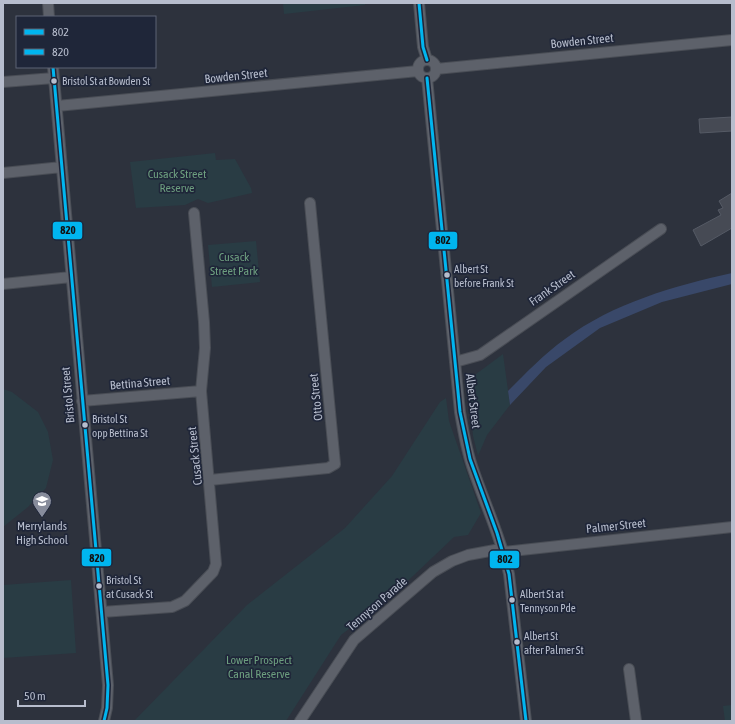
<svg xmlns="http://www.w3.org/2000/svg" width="735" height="724" font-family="'Asap Condensed',sans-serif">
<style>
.green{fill:#293c44}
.water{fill:#394869}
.building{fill:#464a54;stroke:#555a65}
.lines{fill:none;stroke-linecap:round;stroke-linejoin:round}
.minor-casing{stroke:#494d55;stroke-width:12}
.minor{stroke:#5d616a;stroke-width:10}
.bus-1-casing{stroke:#1f2639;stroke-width:6}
.bus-2-casing{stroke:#1f2639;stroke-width:6}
.bus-1{stroke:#00b5ef;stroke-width:3}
.bus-2{stroke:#00b5ef;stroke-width:3}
.bus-dot{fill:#b7bdcd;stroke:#1f2639;stroke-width:1.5}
.labels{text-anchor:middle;stroke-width:3.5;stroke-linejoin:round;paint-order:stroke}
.bus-label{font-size:11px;fill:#b7bdcd;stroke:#1f2639;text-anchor:start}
.street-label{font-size:12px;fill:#b7bdcd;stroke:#1f2639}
.park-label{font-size:12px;fill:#6d9f7f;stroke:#1f2639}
.poi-label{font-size:12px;fill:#b7bdcd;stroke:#1f2639}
.line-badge{stroke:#1f2639;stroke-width:1.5}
.pale-badge-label{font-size:11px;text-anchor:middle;font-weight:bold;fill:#111}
</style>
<rect width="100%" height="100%" fill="#2d323d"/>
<path class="green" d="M283,3H365V5L284,14Z
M215,153L216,160L235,159L251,188L252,193L208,203L198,199L185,205L136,208L130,162Z
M256,241L260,282L212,287L208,245Z
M503,354L510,405L487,435L478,456L473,436L468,380Z
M3,389L12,392L38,412L48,432L53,460L46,488L28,507L3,527Z
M446,398L449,421L481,513L468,535L454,537L394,594L341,635L286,721H134L247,605L345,528L392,476L440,402Z
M71,580L76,653L3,658V585Z
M732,705V721H725L723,706Z"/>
<path class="water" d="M732,273V284L662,302L600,328L546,367L510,405L508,391C526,373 544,354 565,339C613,303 674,286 732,273Z"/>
<path class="building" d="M732,117V131L700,133L699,119Z
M732,193V228L701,246L693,230L721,215L718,210L723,208L719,201Z"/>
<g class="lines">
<g class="minor-casing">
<path id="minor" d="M48,3L49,17
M419,3L423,47L427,60
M418 69a9 9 0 1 1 18 0a9 9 0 1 1-18 0Z
M53,67L108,685L107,708L104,721
M436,69L732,40
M427,78L460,412C463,430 466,448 472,466C484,502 501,537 509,574L526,721
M3,82L54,78
M57,106L418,71
M3,173L62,167
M3,284L71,277
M455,362L480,355L661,229
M82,401L201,391
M210,480L328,468L335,464L310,203
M102,612L172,607L185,601L213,572L216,564L201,391L205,348L204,322L194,213
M629,669L636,721
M300,721L354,640L433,572L452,561L468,555L495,550L504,552L732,527"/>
</g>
<use href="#minor" class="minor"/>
<g class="bus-1-casing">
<path id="bus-1" d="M419,3L423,47L427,60
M427,78L460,412L470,459L497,533L509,574L526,721"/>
</g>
<g class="bus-2-casing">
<path id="bus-2" d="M53,67L108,685L107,708L104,721"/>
</g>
<use href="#bus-1" class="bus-1"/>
<use href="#bus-2" class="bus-2"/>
</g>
<defs>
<g id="school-pin" transform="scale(1)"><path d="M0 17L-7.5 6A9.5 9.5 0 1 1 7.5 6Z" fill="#878c9b" stroke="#1f2639"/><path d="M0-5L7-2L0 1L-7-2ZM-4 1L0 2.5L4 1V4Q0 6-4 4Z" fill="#fff"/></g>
</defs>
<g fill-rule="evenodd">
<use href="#school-pin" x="42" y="501"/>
</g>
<g class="bus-dot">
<circle cx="54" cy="81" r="3.5"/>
<circle cx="447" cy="275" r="3.5"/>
<circle cx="85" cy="425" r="3.5"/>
<circle cx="99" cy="586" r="3.5"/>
<circle cx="512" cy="600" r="3.5"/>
<circle cx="517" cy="642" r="3.5"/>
</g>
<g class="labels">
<g class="bus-label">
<text x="62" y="85">Bristol St at Bowden St</text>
<text x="454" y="273">Albert St<tspan x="454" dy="14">before Frank St</tspan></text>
<text x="92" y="423">Bristol St<tspan x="92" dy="14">opp Bettina St</tspan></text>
<text x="106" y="584">Bristol St<tspan x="106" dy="14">at Cusack St</tspan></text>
<text x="520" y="598">Albert St at<tspan x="520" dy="14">Tennyson Pde</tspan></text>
<text x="524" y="640">Albert St<tspan x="524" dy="14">after Palmer St</tspan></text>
</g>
<g class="street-label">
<text transform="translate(582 41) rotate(-6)" y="4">Bowden Street</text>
<text transform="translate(236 76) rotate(-6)" y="4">Bowden Street</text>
<text transform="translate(552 288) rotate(-35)" y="4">Frank Street</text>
<text transform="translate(140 383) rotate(-5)" y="4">Bettina Street</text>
<text transform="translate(68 395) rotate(-95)" y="4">Bristol Street</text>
<text transform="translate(316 397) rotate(-96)" y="4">Otto Street</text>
<text transform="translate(473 401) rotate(83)" y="4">Albert Street</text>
<text transform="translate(195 456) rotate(-96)" y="4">Cusack Street</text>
<text transform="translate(616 526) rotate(-6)" y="4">Palmer Street</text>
<text transform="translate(377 604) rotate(-41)" y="4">Tennyson Parade</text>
</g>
<g class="park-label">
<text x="177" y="178">Cusack Street<tspan x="177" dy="14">Reserve</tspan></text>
<text x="234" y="261">Cusack<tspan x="234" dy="14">Street Park</tspan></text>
<text x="259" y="664">Lower Prospect<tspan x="259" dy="14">Canal Reserve</tspan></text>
</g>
<g class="poi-label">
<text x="42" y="530">Merrylands<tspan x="42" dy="14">High School</tspan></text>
</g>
</g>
<g class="line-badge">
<rect x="52" y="221" width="31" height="19" rx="4" fill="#00b5ef"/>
<rect x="428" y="231" width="30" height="19" rx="4" fill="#00b5ef"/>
<rect x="81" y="548" width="31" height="19" rx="4" fill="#00b5ef"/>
<rect x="489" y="550" width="31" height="19" rx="4" fill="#00b5ef"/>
</g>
<g class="pale-badge-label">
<text x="68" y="234">820</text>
<text x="443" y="244">802</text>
<text x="97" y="562">820</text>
<text x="505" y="563">802</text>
</g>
<rect width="735" height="724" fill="none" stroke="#b7bdcd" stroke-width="8"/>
<rect x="16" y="16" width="140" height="52" fill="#1f2639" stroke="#5c6274"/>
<rect x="24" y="29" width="20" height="6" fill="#00b5ef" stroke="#5c6274"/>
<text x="52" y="36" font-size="12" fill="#b7bdcd">802</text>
<rect x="24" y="49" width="20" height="6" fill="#00b5ef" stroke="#5c6274"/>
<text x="52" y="56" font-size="12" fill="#b7bdcd">820</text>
<path d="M18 700v6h67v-6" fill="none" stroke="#b7bdcd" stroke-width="2"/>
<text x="24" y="700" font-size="12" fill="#b7bdcd" stroke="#1f2639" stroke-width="3" paint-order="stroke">50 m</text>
</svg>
